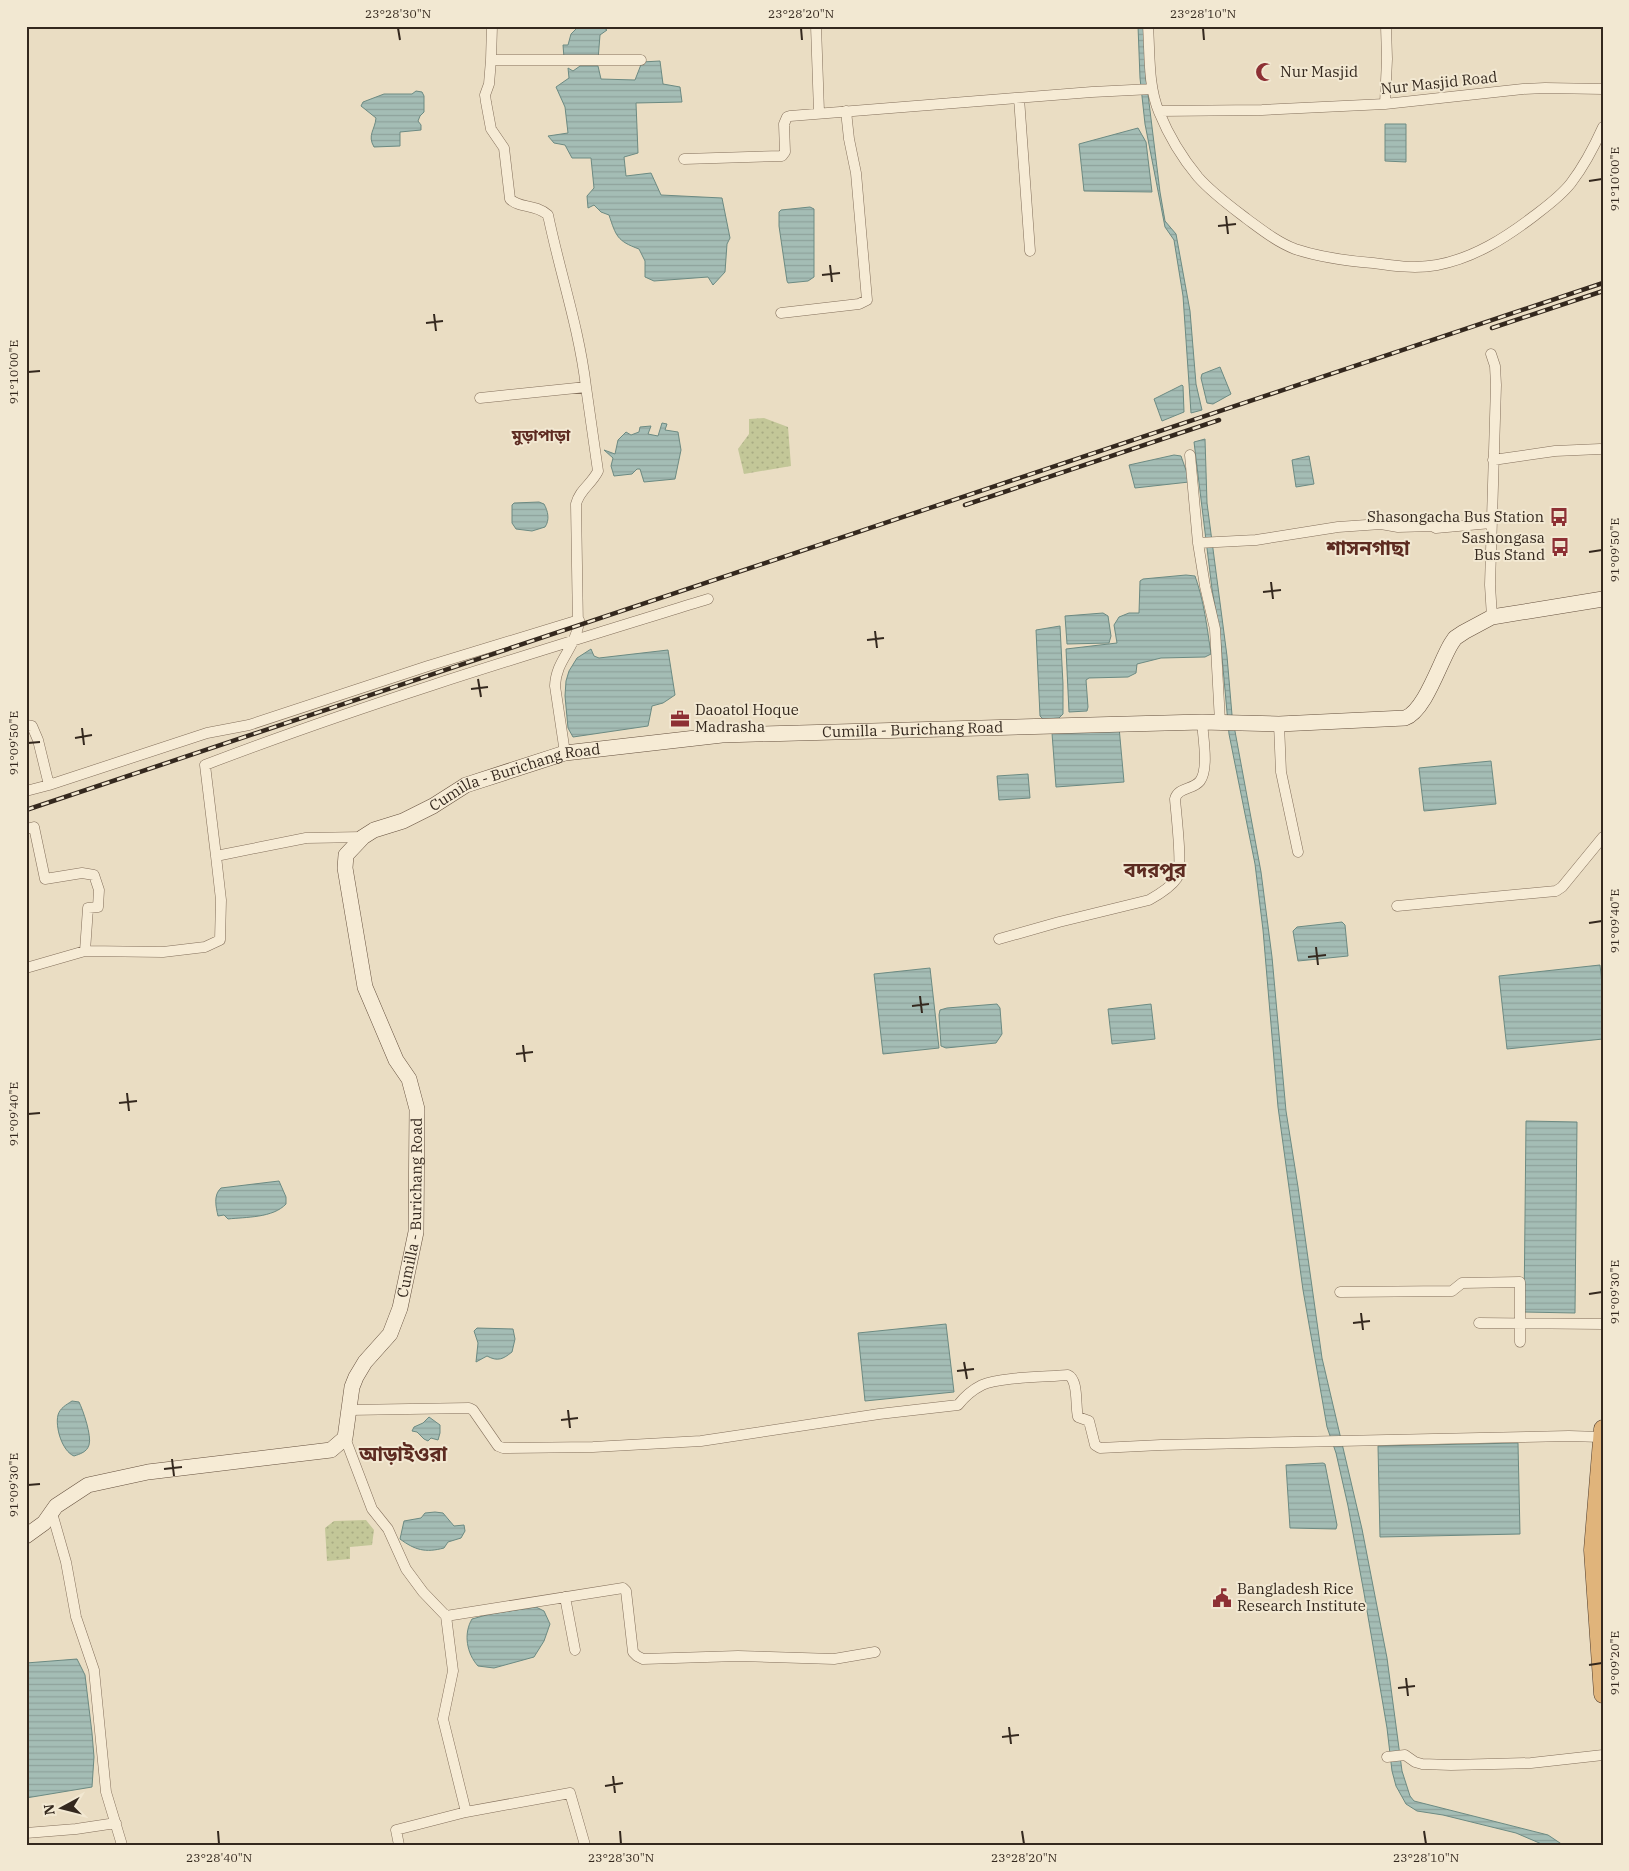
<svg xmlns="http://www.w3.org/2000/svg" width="1629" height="1871" font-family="'IBM Plex Serif','Noto Sans Bengali',serif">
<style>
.park{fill:url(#park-dots)}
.water{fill:url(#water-rules);stroke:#6c8a82}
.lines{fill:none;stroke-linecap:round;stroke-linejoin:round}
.minor-casing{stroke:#836f5b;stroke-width:11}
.secondary-casing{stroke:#65503e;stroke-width:16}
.trunk-casing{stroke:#513e2f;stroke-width:19}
.minor{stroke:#f6ebd5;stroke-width:10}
.secondary{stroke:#f6ebd5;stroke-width:15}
.trunk{stroke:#e0b47b;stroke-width:18}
.rail-casing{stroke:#34281e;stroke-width:4.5}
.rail{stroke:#f2e8d2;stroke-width:2.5;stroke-dasharray:8;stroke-linecap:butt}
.ticks{fill:none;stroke:#34281e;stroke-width:2}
.labels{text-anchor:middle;stroke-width:4;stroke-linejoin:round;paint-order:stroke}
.poi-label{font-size:15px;fill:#34281e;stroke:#f2e8d2;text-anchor:start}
.street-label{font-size:15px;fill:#34281e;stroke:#f2e8d2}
.neighbourhood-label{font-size:16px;font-weight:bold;fill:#5d2b21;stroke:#f2e8d2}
.district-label{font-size:20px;font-weight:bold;fill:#5d2b21;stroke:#f2e8d2}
.neatline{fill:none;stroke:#34281e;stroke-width:2}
.ticks-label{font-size:12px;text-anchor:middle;fill:#34281e}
</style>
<defs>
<pattern id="park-dots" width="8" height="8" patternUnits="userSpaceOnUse" patternTransform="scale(1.25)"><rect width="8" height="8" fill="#c3c798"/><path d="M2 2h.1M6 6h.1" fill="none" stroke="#a8ab83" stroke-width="1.8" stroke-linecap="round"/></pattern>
<pattern id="water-rules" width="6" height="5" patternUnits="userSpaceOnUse" patternTransform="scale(1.25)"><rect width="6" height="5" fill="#a4bdb5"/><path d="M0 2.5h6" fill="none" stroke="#8ea29b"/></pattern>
</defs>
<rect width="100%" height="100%" fill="#eaddc3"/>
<path class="park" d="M764,418L788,427L791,466L744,474L738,449L749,434V419Z
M366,1520L374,1530L372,1545L350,1547V1559L327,1561L325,1528L334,1521Z"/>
<path class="water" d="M579,26L604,28L607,30L600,35L598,60L564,58L563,45H568L571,34Z
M1138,26H1144L1146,78L1160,192L1165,221L1176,234L1190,311L1196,384L1202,410L1191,413L1183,296L1174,240L1165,227L1145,124L1140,78Z
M660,61L663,84L680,87L682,102L636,103L638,153L624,157L626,176L651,173L661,195L722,198L730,238L727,244L725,272L713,285L708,277L654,281L645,277V261L639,249C617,241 616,236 609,215L601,212L594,205L588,208L587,196L594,188L591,158H572L565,145L554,143L548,136L568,133L565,107L556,87L569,78L568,68L573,71L580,66H598L601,79L635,80L642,62Z
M416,91L422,92L424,96V112L420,116L418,121L421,125V130L400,132V146L374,147C367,135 375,130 376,118L361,106L363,102L384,94H412Z
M1385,124H1406V162L1385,161Z
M1138,128L1146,142L1152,192L1084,191L1079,144Z
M810,207L814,209V277L808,281L788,283L787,281L779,226V212L781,210Z
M1220,367L1231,394L1213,404L1207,403L1201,378L1202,374Z
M1182,385L1183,386L1184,412L1162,421L1154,399Z
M662,423L667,424L665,430L678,432L681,450L675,479L644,482L640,469H637L632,474L614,476L611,466L613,458L604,450L615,454L618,440L626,432L631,435L639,432L640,427L651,426L648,434L658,436Z
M1205,439L1207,503L1227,656L1232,715L1261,872L1272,957L1286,1111L1298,1187L1322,1358L1362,1529L1387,1658L1402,1771L1410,1796L1414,1801L1548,1835L1563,1845H1544L1516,1833L1443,1815L1417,1811L1406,1804L1396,1786L1392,1771L1387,1728L1364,1593L1348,1506L1336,1453L1327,1427L1303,1290L1278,1107L1263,930L1255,864L1229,734L1220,635L1212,589L1194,442Z
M1174,455L1181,456L1188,476L1189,482L1135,488L1129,465Z
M1309,456L1314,484L1296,487L1292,460Z
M539,502L544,504C548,511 550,520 545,527L532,531L516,529L512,523V505L514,503Z
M1186,575L1195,576C1204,601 1207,627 1211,654L1205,657L1161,658L1137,664L1136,673L1128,677L1089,678L1086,680L1088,707L1087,711L1069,712L1066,649L1117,643L1114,625L1119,617L1129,613H1139L1140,581L1143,579Z
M1103,613L1108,616L1111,636L1109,643L1067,644L1065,616Z
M1060,626L1063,684V714L1059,718L1043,719L1040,716L1036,630Z
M591,649L594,656L599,658L668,650L675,695L663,703L652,706L648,726L573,737L568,728L565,696L566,681L569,671L577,658Z
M1119,727L1124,782L1056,787L1052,733Z
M1491,761L1496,804L1424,811L1419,768Z
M1028,774L1030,798L999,800L997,776Z
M1342,922L1345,925L1348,956L1298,961L1293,931L1297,927Z
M1600,965L1603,992V1039L1507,1049L1499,976Z
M930,968L939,1048L883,1054L874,974Z
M997,1004L1000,1008L1002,1034L996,1043L946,1048L941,1046L939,1015L940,1010L947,1008Z
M1151,1004L1155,1039L1112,1044L1108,1009Z
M1526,1121L1577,1122L1575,1313L1524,1312Z
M279,1181L286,1197V1204C273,1218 246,1217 228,1219L224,1215L218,1216C216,1207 213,1195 221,1188Z
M946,1324L954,1392L865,1401L858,1333Z
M477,1328L513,1329L515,1339L512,1352C503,1359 498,1362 487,1356L476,1362L478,1343L474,1331Z
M72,1401L79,1402C83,1410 92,1436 89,1445C87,1452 80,1454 74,1456C62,1451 55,1427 58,1415C60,1408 66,1405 72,1401Z
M429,1417L440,1425V1433L438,1440L431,1438L428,1441L424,1439L417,1432L412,1431L414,1427L423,1423Z
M1518,1443L1520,1534L1380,1537L1378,1446Z
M1323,1463L1325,1464L1337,1525L1336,1529L1290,1528L1286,1465Z
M435,1512L443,1513L454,1526L464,1525L465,1531L461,1538L448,1542L444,1548C425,1553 415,1550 400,1539L404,1521L421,1518L425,1513Z
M536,1607L544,1611L550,1624L544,1641L534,1657L494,1668L478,1666C467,1654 463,1634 472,1619L490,1614Z
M77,1659L85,1675L92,1733L94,1757L92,1787L26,1798V1663Z"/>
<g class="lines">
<g class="minor-casing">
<path id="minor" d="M492,26L491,60L489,84L485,95L486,102L491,129L504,148L510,199C520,209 534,203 548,215C560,273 579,328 586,387
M816,26L819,112
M1148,26C1150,54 1148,86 1159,112C1168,134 1183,159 1198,177C1212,193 1230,206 1247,219C1262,230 1277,242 1295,249C1319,257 1348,261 1373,263C1394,266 1416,269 1437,265C1474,258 1505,238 1534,216C1547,206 1561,196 1571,183C1584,166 1594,147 1603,127
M491,60H641
M1019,98L1030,251
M1385,104L1387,59L1386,26
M1159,111L1262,110L1385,104L1523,89L1545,88L1603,89
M684,159L782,156L785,152L784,124L787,117L790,116L1092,92L1152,89
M781,313L859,304L867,300L856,173L849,139L846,111
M1491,354L1495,366L1496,385L1490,585L1492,617
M480,398L586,387L598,471C591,485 580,489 576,504L578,627C573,651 556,661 555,686L565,753
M1190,455L1198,543L1205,586L1215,629L1220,722
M1493,460L1555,451L1600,449
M1198,543L1256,540L1338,527L1381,524L1398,527L1432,526L1436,528L1491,523
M1279,724L1281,772L1298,852
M26,725L32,726L38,740L49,785L207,733L249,725L428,666L579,620
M26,791L49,785
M26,829L34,827L45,879L82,873L94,875L99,890L98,907L88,908L85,951
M216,856L205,765C369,702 539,651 708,599
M1397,906L1556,891L1562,887L1603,837
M999,939L1059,922L1149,900C1158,895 1171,887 1177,878C1183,868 1176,813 1175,799C1178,787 1193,790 1200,781C1209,769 1203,737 1202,722
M26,968L85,951L163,952L205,947L220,940L221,900L216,856L306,838L363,837
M1340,1292L1452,1291L1462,1283L1520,1282V1342
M1479,1323L1603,1324
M349,1410L469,1408L473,1410L498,1446L503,1448L593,1447L701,1441L879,1414L958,1405C965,1396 972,1390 982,1385C1000,1377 1046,1377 1068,1375C1079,1380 1075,1406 1078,1417L1089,1421L1095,1445L1100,1448L1161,1445L1569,1436L1601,1437
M345,1438L372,1509L388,1529L406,1569L423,1592L446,1616L453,1671L443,1719L466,1812L570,1793L585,1845
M52,1513L66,1562L76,1617L94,1670L106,1792L122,1845
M565,1597L575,1650
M446,1616L623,1588L626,1591L633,1652L637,1656L643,1659L738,1656L834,1659L875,1652
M1387,1757L1405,1755L1415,1762L1422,1764L1451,1765L1531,1763L1603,1755
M26,1833L76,1829L116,1823
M399,1845L396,1830L466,1812"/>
</g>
<g class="secondary-casing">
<g id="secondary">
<path id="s1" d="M26,1536L44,1523L56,1506L88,1485L148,1472L331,1450L345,1438L352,1387L356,1377L365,1362L390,1334L400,1308L416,1232L417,1109L409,1079L396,1060L365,987L345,868L346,855L363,837L374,830L403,821L433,806L466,785L565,753L722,735L1202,722L1279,724L1405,718C1425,711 1440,662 1451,644L1455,638L1464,632L1492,617L1603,599"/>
</g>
</g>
<g class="trunk-casing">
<path id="trunk" d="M1603,1429L1593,1550L1603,1694"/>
</g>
<use href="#minor" class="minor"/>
<use href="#secondary" class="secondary"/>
<use href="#trunk" class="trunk"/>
<g class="rail-casing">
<path id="rail" d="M1492,328L1603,291
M965,505L1219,420
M26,810L1603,283"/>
</g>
<use href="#rail" class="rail"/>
</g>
<path class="ticks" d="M398,28L400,40M801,28L802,40M1203,28L1204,40M1589,181L1602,179M1226,216L1228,234M1218,226L1236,224M830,265L832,282M822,275L840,273M434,314L436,331M426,323L443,321M28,372L40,371M1589,552L1602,550M1271,582L1273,599M1263,592L1281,590M875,631L877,648M867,640L884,638M478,679L481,697M471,689L488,687M82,728L84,745M75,738L92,735M28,743L40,742M1589,923L1602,921M1316,947L1318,965M1308,957L1326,955M920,996L922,1013M912,1006L929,1004M523,1045L525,1062M516,1054L533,1052M127,1093L129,1111M119,1103L137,1101M28,1114L40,1113M1589,1294L1602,1292M1361,1313L1363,1330M1353,1323L1370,1321M964,1362L967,1379M957,1371L974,1369M568,1410L570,1428M561,1420L578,1418M172,1459L174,1476M164,1469L182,1467M28,1485L40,1484M1589,1665L1602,1663M1406,1678L1408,1696M1398,1688L1415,1686M1009,1727L1011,1744M1002,1737L1019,1735M613,1776L615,1793M605,1786L623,1783M218,1831L219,1844M620,1831L621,1844M1022,1831L1024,1844M1424,1831L1426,1844"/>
<defs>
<g id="mosque-bare" transform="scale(1.5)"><path d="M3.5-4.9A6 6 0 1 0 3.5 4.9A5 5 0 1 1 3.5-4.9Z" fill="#8d3034" stroke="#f2e8d2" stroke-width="2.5" paint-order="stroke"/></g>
<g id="bus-bare" transform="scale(1.5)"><path d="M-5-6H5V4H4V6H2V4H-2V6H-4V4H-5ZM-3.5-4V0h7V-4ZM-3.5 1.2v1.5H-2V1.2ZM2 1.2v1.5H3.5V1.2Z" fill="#8d3034" stroke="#f2e8d2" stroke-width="2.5" paint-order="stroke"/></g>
<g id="office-bare" transform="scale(1.5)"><path d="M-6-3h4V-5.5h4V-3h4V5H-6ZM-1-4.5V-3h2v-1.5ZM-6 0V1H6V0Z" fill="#8d3034" stroke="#f2e8d2" stroke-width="2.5" paint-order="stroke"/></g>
<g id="civic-bare" transform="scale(1.5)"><path d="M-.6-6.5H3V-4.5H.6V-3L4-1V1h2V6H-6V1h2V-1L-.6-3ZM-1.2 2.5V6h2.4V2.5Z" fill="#8d3034" stroke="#f2e8d2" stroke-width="2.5" paint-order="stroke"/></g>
</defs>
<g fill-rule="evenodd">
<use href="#mosque-bare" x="1265" y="72"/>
<use href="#bus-bare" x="1559" y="517"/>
<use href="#bus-bare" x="1560" y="547"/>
<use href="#office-bare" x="680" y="719"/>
<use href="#civic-bare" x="1222" y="1598"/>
</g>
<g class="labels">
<g class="poi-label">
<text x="1280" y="77">Nur Masjid</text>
<text x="1544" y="522" text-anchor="end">Shasongacha Bus Station</text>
<text x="1545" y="543" text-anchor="end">Sashongasa<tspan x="1545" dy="17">Bus Stand</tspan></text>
<text x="695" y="715">Daoatol Hoque<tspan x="695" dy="17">Madrasha</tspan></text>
<text x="1237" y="1594">Bangladesh Rice<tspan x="1237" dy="17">Research Institute</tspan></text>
</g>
<g class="street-label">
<text transform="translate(1439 83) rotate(-6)" y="5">Nur Masjid Road</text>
<text dy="5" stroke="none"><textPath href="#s1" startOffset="1552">Cumilla - Burichang Road</textPath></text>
<text dy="5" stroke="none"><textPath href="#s1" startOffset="1148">Cumilla - Burichang Road</textPath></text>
<text dy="5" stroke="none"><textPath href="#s1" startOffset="592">Cumilla - Burichang Road</textPath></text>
</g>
<g class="neighbourhood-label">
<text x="541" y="441">মুড়াপাড়া</text>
</g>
<g class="district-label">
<text x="1368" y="555">শাসনগাছা</text>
<text x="1155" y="877">বদরপুর</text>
<text x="403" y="1461">আড়াইওরা</text>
</g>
</g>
<rect width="1629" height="1871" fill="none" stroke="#f2e8d2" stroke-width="55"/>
<g transform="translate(62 1808) rotate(263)" stroke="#f2e8d2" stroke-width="4" paint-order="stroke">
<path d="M0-4L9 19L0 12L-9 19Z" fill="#34281e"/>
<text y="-8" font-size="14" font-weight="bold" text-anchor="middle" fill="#34281e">N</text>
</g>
<rect x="28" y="28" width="1574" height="1816" class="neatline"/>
<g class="ticks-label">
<text x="398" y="18">23°28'30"N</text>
<text x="801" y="18">23°28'20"N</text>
<text x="1203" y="18">23°28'10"N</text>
<text transform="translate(1615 179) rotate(-90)" y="4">91°10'00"E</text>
<text transform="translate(14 372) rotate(-90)" y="4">91°10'00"E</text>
<text transform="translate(1615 550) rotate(-90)" y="4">91°09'50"E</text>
<text transform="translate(14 743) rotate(-90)" y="4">91°09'50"E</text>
<text transform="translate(1615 921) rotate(-90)" y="4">91°09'40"E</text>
<text transform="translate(14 1114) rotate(-90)" y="4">91°09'40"E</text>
<text transform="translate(1615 1292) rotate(-90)" y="4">91°09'30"E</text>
<text transform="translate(14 1485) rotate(-90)" y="4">91°09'30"E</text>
<text transform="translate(1615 1663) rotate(-90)" y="4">91°09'20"E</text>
<text x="219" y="1862">23°28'40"N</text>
<text x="621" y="1862">23°28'30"N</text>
<text x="1024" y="1862">23°28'20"N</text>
<text x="1426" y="1862">23°28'10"N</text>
</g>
</svg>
